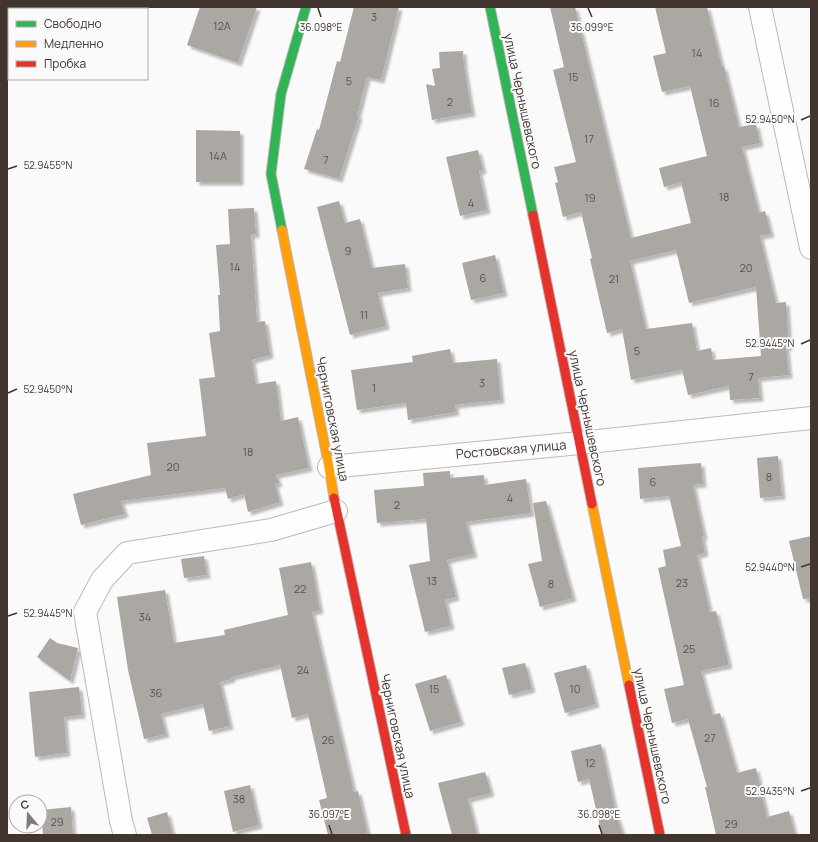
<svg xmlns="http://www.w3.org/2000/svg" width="818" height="842" font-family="Manrope,sans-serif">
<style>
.building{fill:#aba7a3;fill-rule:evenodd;filter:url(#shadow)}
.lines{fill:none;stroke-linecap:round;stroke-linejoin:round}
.street-casing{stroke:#beb9b6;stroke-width:24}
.fast-casing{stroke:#beb9b6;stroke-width:11}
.slow-casing{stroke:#beb9b6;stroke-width:11}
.jam-casing{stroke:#beb9b6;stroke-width:11}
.street{stroke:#fefefe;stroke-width:22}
.fast{stroke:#30b455;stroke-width:9}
.slow{stroke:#ff9f0a;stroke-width:9}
.jam{stroke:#e5322d;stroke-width:9}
.ticks{fill:none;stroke:#423530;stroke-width:1.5}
.labels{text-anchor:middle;stroke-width:4;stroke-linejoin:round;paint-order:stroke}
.number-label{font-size:11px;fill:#5c524d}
.street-label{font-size:13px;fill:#423530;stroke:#fafafa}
.ticks-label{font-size:10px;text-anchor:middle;fill:#423530;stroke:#fafafa;stroke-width:4;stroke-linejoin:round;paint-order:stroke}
</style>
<defs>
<filter id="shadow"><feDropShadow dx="3.5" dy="3.5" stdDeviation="1" flood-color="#0004"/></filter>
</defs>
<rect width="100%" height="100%" fill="#fafafa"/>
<path class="building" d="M200,7H257L238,63L187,45Z
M354,7H399L381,80L367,77L357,116H359L339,179L304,169L317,129L319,130L337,61L340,62Z
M550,7H575L631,238L691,223L681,182L664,187L659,168L707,156L690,86L662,92L653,56L666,53L655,7H707L722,67H724L739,127L756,124L760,143L742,147L759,213L765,211L771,234L760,236L776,303L786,302L789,347H786L789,375L758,378L760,398L730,400L729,386L688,395L682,370L631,380L622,329L607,333L590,259L592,258L581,212L563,217L555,183L558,182L554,167L576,162L553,70L564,67ZM676,250L689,303L756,287L761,356L713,360L711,348L697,351L692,323L646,329L630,261Z
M463,51L464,66L472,113L432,120L426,84L435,86L432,69L440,68L439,52Z
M196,130L240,131V182H196Z
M478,150L483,170L479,171L487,210L460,216L446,157Z
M339,201L345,223L360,219L372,268L405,264L408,288L378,293L386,326L350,335L317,207Z
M254,208L256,234L251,235L257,322L265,321L270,355L252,360L256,384L276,381L281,421L298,417L309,468L276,475L279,483L275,484L280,502L248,512L244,494L228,499L225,488L121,501L125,514L81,525L73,494L151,475L147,443L206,436L199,379L215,377L209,333L220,331L218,295H220L216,245L230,244L228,209Z
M495,255L504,293L471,300L462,263Z
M450,349L453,363L497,359L501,400L455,405L456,412L408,420L406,403L357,410L351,370L413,362L412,356Z
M778,456L782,496L760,498L757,458Z
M701,463L703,484L693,485L704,536L702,537L705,553L697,555L710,612L716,611L729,665L701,671L713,715L720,713L737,773L756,768L767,817L789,811L795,835H716L705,787H707L688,719L672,723L664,689L684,685L658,568L666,566L663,550L681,546L669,496L640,499L638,468Z
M450,471V478L484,475V485L526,479L531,513L466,522L474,554L447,560L456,597L445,600L451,626L425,632L409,565L430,561L426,519L377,523L374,490L424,486L423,473Z
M546,501L573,598L540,607L528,564L542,561L533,503Z
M811,536V598L803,599L789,541Z
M204,556L207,575L184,578L181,559Z
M311,562L320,610L312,612L354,792L358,791L368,835H328L319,800L327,798L308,714L292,718L280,665L231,677L232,679L220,682L230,726L209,731L203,704L161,714L166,734L144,739L128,670L117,597L165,590L174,643L225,635L224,630L288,615L279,568Z
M50,638L57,643L78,648L70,681L37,657Z
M525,663L532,689L509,695L502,668Z
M586,665L596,704L565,713L554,673Z
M446,675L461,722L430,731L415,684Z
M79,687L82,715L64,717L67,753L35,757L29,692Z
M601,744L616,813L623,835H602L589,779L578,782L571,751Z
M485,772L491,793L468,799L477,835H452L438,783Z
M250,785L259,825L233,832L224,791Z
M71,807L73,835H43L41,810Z
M167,812L173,835H152L147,818Z"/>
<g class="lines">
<g class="street-casing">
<path id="street" d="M760,7L811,248
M329,467L580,443L811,418
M125,835L121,821L85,612L102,580L127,553L271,530L336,511"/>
</g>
<g class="fast-casing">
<path id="fast" d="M490,7L533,215
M282,230L271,174L281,94L306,7"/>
</g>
<g class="slow-casing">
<path id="slow" d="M282,230L329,467L334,498
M592,504L629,685"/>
</g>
<g class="jam-casing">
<path id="jam" d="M533,215L592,504
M334,498L406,835
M629,685L660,835"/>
</g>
<use href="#street" class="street"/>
<use href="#fast" class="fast"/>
<use href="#slow" class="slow"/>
<use href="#jam" class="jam"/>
</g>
<path class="ticks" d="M318,8L321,17M588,8L592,17M801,120L810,116M8,169L17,166M801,344L810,340M8,393L17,389M801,567L810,564M8,616L17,613M801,791L810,788M329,825L332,834M599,825L602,834"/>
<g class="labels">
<g class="number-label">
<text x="374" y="21">3</text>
<text x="222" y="30">12А</text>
<text x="697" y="57">14</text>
<text x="573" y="81">15</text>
<text x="349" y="85">5</text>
<text x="450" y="106">2</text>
<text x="714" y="107">16</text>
<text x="589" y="143">17</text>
<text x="218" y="160">14А</text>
<text x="326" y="164">7</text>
<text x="724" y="201">18</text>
<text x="590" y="202">19</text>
<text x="471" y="207">4</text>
<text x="348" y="255">9</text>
<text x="235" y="271">14</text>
<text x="746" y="272">20</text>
<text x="483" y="282">6</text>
<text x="614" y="283">21</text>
<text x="364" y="319">11</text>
<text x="637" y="355">5</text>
<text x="751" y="381">7</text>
<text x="482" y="387">3</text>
<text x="374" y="392">1</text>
<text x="248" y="456">18</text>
<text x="173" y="471">20</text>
<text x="769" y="481">8</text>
<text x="653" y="486">6</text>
<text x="510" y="502">4</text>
<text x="397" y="509">2</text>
<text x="432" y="585">13</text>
<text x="682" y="587">23</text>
<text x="551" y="588">8</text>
<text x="300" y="593">22</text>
<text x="145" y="621">34</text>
<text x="689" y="653">25</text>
<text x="303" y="674">24</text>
<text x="434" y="693">15</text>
<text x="575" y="693">10</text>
<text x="156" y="697">36</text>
<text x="710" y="742">27</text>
<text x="328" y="744">26</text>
<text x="590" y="767">12</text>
<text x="239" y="803">38</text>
<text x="57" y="826">29</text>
<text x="731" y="828">29</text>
</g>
<g class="street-label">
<text transform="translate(523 101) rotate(78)" y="5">улица Чернышевского</text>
<text transform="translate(588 418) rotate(78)" y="5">улица Чернышевского</text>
<text transform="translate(333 419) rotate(79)" y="5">Черниговская улица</text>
<text transform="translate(511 449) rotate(-5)" y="5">Ростовская улица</text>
<text transform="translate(398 736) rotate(78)" y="5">Черниговская улица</text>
<text transform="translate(653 736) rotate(78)" y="5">улица Чернышевского</text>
</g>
</g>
<g class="ticks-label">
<text x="321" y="31">36.098°E</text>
<text x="592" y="31">36.099°E</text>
<text x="770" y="123">52.9450°N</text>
<text x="48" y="169">52.9455°N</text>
<text x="770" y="347">52.9445°N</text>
<text x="48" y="393">52.9450°N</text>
<text x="770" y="571">52.9440°N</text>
<text x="48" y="617">52.9445°N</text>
<text x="770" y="795">52.9435°N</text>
<text x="329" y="818">36.097°E</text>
<text x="599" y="818">36.098°E</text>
</g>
<rect width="818" height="842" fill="none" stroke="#423530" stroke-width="16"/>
<rect x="8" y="8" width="140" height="72" fill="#fafafa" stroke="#b0aba9"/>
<rect x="16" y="21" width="20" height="6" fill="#30b455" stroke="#b0aba9"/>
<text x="44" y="28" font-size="12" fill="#423530">Свободно</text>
<rect x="16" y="41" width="20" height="6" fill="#ff9f0a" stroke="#b0aba9"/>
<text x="44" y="48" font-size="12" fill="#423530">Медленно</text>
<rect x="16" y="61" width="20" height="6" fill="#e5322d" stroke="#b0aba9"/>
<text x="44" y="68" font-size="12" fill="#423530">Пробка</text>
<g transform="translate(28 814) rotate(341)"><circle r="19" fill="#fafafa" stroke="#b0aba9"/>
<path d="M0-3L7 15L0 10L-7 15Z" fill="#827a77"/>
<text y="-6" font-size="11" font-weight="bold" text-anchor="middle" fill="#423530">С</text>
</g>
</svg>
